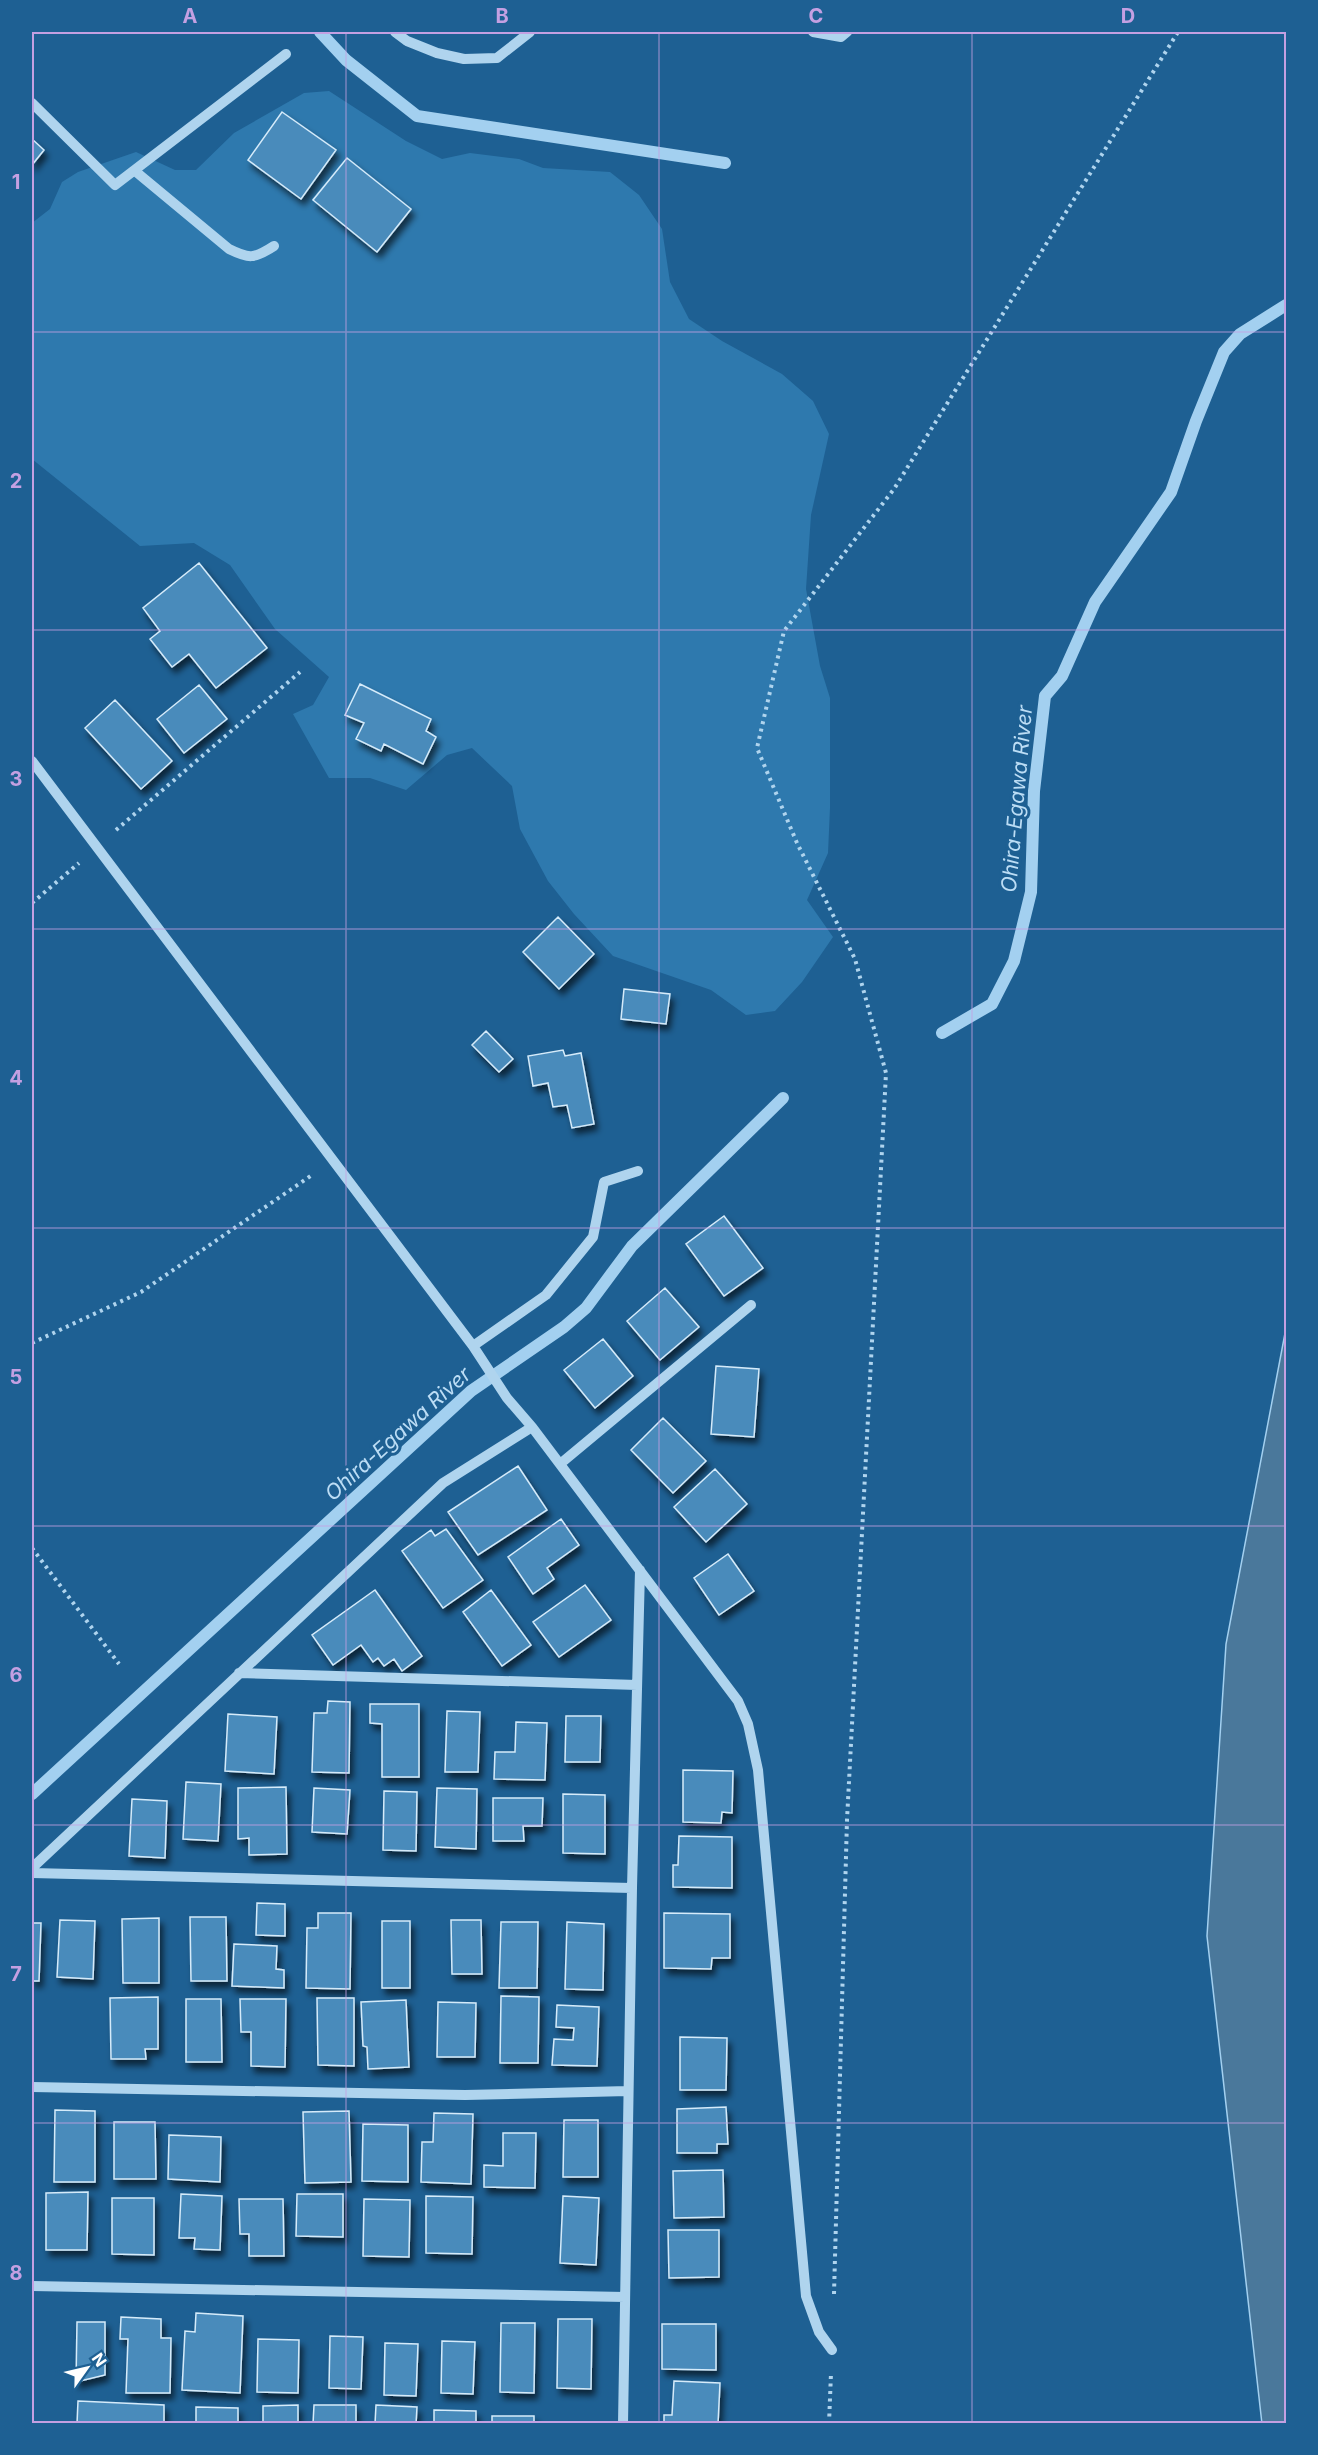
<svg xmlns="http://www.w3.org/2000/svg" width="1318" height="2455" font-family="Inter,sans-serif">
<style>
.green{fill:#2e79ae}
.water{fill:#4a789b;stroke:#a3d0f0;stroke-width:1.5}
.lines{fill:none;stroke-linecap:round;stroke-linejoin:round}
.stream{stroke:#a3d0f0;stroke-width:12}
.building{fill:#4a8bbb;stroke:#d5ebfa;stroke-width:1.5;filter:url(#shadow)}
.path{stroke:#afd4ee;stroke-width:4;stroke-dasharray:3 4.5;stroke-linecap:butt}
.minor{stroke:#afd4ee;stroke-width:10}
.grid{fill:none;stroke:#c4a0e2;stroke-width:1.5;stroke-opacity:0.55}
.labels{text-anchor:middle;stroke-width:6;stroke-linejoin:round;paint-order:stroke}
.water-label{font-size:21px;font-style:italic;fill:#bcddf5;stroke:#1e6093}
.neatline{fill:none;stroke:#c4a0e2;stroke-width:2}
.grid-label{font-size:20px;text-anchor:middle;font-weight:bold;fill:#c4a0e2}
</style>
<defs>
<filter id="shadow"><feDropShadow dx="3.5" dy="6" stdDeviation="3" flood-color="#0009"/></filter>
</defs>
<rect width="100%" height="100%" fill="#1e6093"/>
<path class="green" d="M329,91L406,141L442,159L470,153L519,159L543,168L610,172L639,195L662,229L670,282L689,319L722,341L782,374L813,401L829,434L811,515L806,589L820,666L830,698V808L828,853L807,900L833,937L802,982L775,1011L746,1015L711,990L613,956L574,914L548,881L520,829L512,786L472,748L447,755L406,790L370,778H329L293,714L313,705L329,677L275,629L230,565L194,543L140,546L32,459V223L50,209L62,182L78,172L136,152L175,170H196L234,133L304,93Z"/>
<path class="water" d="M1286,1328V2423L1262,2424L1207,1936L1226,1644Z"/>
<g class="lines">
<path class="stream" d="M320,32L346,60L417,116L725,163
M942,1033L992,1004L1014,961L1031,892L1034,791L1045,696L1062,676L1095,602L1171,492L1196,421L1224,352L1240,334L1286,305
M32,1794L471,1391L564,1327L586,1308L632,1246L783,1098"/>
</g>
<path class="building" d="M282,112L336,150L301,199L248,160Z
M32,139L44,150L32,165Z
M347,158L411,209L377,252L313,200Z
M199,563L267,648L216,688L189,654L172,667L150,639L160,631L143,608Z
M360,684L431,719L426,731L436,737L423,764L384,744L381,751L356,739L364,723L345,715Z
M199,685L227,719L184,753L157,719Z
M115,700L172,761L141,789L85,728Z
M558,917L594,954L559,989L523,952Z
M624,989L670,994L666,1024L621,1019Z
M486,1031L513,1059L499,1072L472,1045Z
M563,1050L565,1056L581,1053L594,1124L572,1128L567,1105L553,1107L548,1083L533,1086L528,1056Z
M724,1216L763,1268L724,1296L686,1244Z
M665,1288L699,1327L660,1360L627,1321Z
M603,1339L633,1376L595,1408L564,1370Z
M716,1366L759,1369L754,1437L711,1434Z
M663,1418L706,1461L673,1493L631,1450Z
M518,1466L547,1510L478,1555L448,1512Z
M715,1469L747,1504L706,1542L674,1507Z
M561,1519L579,1545L547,1568L554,1579L533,1594L508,1557Z
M446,1529L483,1580L443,1608L402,1551L431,1530L435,1536Z
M728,1554L754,1591L719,1615L694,1578Z
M585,1585L611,1620L559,1657L533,1622Z
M375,1590L422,1656L402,1671L394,1659L384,1666L378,1658L373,1662L361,1645L333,1665L312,1635Z
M491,1590L531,1645L502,1666L463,1612Z
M328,1701L350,1702L349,1773L312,1772L314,1713H327Z
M370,1704H419V1777H382V1724L370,1723Z
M447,1711L480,1712L478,1772H445Z
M228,1714L277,1717L274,1774L225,1771Z
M566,1716H601L600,1762H565Z
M516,1722L547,1723L545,1780L494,1779L495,1752H515Z
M683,1770L733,1771L732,1813L722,1812L721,1823L683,1822Z
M186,1782L221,1784L218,1841L183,1839Z
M286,1787L287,1854L249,1855V1838L238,1839V1788Z
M314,1788L350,1790L347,1834L312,1832Z
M437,1788L477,1789L476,1849L435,1847Z
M384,1791L417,1792L416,1851L383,1850Z
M563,1794L605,1795V1854L563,1853Z
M493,1798H543L542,1826H523L524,1841H493Z
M132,1799L167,1801L165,1858L129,1856Z
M679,1836L732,1837V1888L673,1887V1865H678Z
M257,1903L285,1904V1936L256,1935Z
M318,1913H351L350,1989L306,1988L307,1928H318Z
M664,1913L730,1914V1958H712L711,1969L664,1968Z
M190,1917H226L227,1981H191Z
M159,1918V1983H123L122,1919Z
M60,1920L95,1921L93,1979L57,1977Z
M451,1920H481L482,1974H452Z
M382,1921H410V1988H382Z
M501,1922H538L537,1988H499Z
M567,1922L604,1924L603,1990L565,1989Z
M32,1923H41L39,1981H32Z
M234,1944L277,1946L276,1969L284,1970V1988L232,1986Z
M501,1996L539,1997L538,2063H500Z
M158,1997V2049H145L146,2059H111L110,1998Z
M317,1998H354V2066L318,2065Z
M186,1999H221L222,2062H186Z
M240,1999H286L285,2067L251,2066V2032H241Z
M406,2000L409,2067L368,2069L367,2047L363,2046L361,2002Z
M438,2002L476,2003L475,2057H437Z
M557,2005L599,2007L597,2066L552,2065L554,2039L573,2040L574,2028L556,2027Z
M680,2037L727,2038L726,2090H680Z
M726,2107L728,2144H717V2153H677V2109Z
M55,2110L95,2111V2182H54Z
M349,2111L351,2182L305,2183L303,2112Z
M434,2113L473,2114L471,2184L421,2182L422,2142H433Z
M564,2120H598V2177H563Z
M114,2122H155L156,2179H114Z
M363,2124L408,2125V2182L362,2181Z
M503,2133H536L535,2188L484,2187V2165L503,2166Z
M169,2135L221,2137L220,2182L168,2179Z
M723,2170L724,2217L674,2218L673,2171Z
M88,2192L87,2250H46V2193Z
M181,2194L222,2196L220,2250L194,2249L195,2238H179Z
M297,2194H343V2237L296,2236Z
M426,2196L473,2197L472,2254L426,2253Z
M563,2196L599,2198L596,2265L560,2263Z
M112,2198H154V2255L112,2254Z
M239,2199H283L284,2256H249V2234H240Z
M364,2199L410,2200L409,2257L363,2256Z
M668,2230H719V2277L669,2278Z
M196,2313L243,2316L240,2393L182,2390L185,2331L195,2332Z
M121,2317L161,2319V2338H171L170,2393H126L128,2339H120Z
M558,2319H592L591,2389L557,2388Z
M77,2322H105V2375L76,2382Z
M501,2323H535L534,2393L500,2392Z
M662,2324H716V2370L662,2369Z
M330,2336L363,2337L361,2389L329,2388Z
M258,2339L299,2340L298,2393L257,2392Z
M442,2341L475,2342L473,2394L441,2393Z
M385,2343L418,2344L416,2396L384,2395Z
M674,2381L720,2383L718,2424H664V2415H672Z
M78,2401L164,2405V2424H77Z
M298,2405V2424H263V2406Z
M314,2405H356V2424H313Z
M376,2405L417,2407L416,2424H375Z
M196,2407L238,2408V2424H196Z
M434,2410L476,2411V2424H434Z
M492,2416H534V2424H492Z"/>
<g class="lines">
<path class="path" d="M116,830L300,672
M32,903L79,863
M32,1343L141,1292L312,1175
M32,1548L119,1664
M834,2294L847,1820L886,1073L855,959L797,843L757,748L784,631L894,489L1178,32
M829,2424L831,2373"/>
<path class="minor" d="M395,32L407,41L437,53L464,59L497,58L530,32
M813,32L841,37L847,32
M32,103L115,185L286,54
M135,171L229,249C249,259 254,259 274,246
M32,761L473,1346L507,1398L532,1427L738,1701L748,1724L758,1770L806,2296L819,2332L832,2350
M473,1346L546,1295L593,1237L604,1182L638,1171
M560,1464L751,1305
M239,1673L637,1685
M32,1868L443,1483L532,1427
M32,1873L632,1888
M32,2087L465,2095L628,2091
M32,2286L625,2297
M623,2424L632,1888L640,1570"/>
</g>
<path class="grid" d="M346,32V2424M659,32V2424M972,32V2424M32,332H1286M32,630H1286M32,929H1286M32,1228H1286M32,1526H1286M32,1825H1286M32,2123H1286"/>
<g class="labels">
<g class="water-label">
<text transform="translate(1017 799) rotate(-85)" y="7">Ohira-Egawa River</text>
<text transform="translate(398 1434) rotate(-42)" y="7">Ohira-Egawa River</text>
</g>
</g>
<rect width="1318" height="2455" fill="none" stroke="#1e6093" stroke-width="66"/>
<g transform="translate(87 2368) rotate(56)" stroke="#1e6093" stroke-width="4.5" paint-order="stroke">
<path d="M0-4.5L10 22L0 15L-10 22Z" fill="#ffffff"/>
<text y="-9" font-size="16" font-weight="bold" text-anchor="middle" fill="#ffffff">N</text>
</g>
<rect x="33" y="33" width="1252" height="2389" class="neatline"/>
<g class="grid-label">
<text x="190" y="23">A</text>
<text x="502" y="23">B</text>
<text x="816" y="23">C</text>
<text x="1128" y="23">D</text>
<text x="16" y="189">1</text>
<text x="16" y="488">2</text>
<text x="16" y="786">3</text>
<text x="16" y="1085">4</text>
<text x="16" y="1384">5</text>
<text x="16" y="1682">6</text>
<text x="16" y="1981">7</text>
<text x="16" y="2280">8</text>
</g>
</svg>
